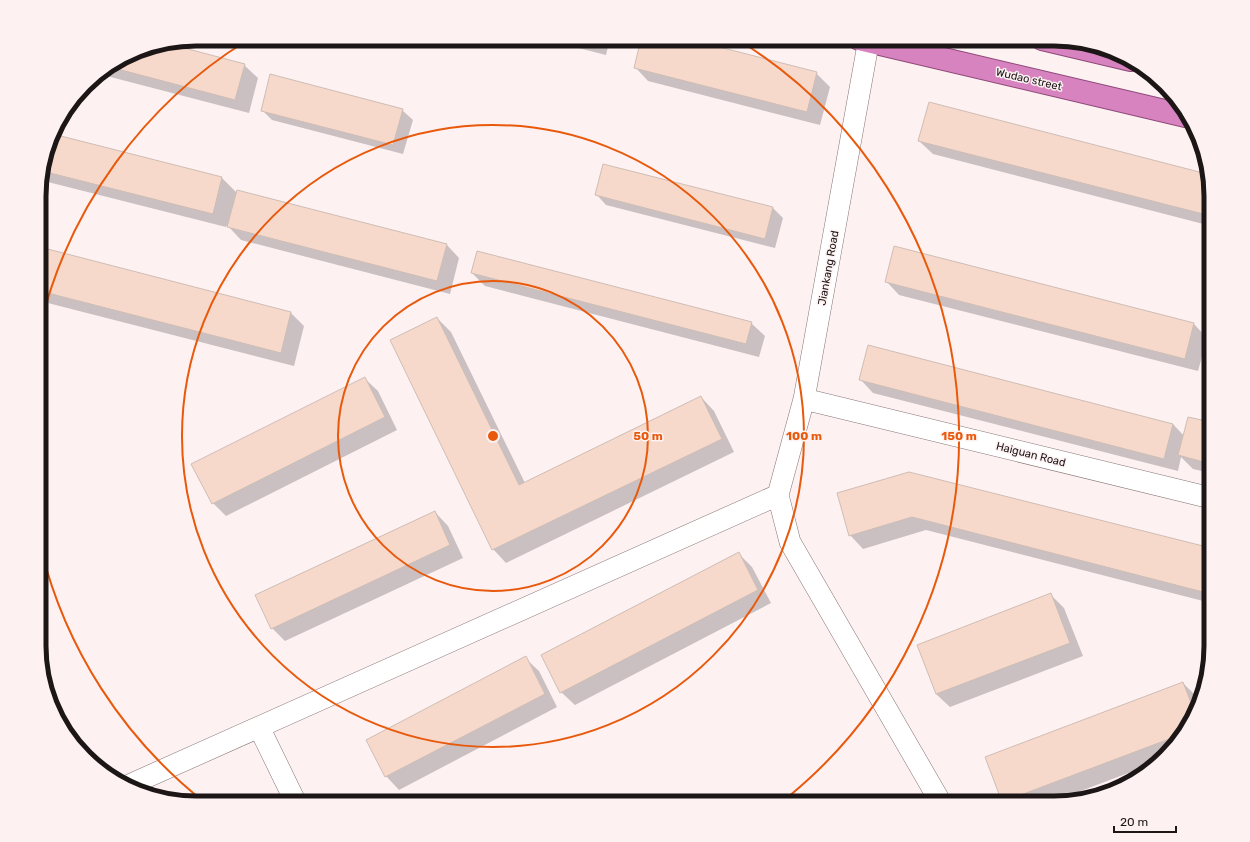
<svg xmlns="http://www.w3.org/2000/svg" width="1250" height="842" font-family="Rubik,sans-serif">
<style>
.shadow{fill:#0003}
.building{fill:#f7d9cb;stroke:#cebdb5}
.lines{fill:none;stroke-linecap:round;stroke-linejoin:round}
.minor-casing{stroke:#887677;stroke-width:22}
.trunk-casing{stroke:#8f4979;stroke-width:24}
.minor{stroke:#fff;stroke-width:21}
.trunk{stroke:#d783bf;stroke-width:22}
.ring{fill:none;stroke:#e8590c;stroke-width:2}
.labels{text-anchor:middle;stroke-width:3;stroke-linejoin:round;paint-order:stroke}
.street-label{font-size:11px;fill:#1d1616;stroke:#fdf1f2}
.rim{fill:none;stroke:#1d1616;stroke-width:5}
.centre{fill:#e8590c;stroke:#fdf1f2;stroke-width:2}
.ring-label{font-size:12px;text-anchor:middle;font-weight:bold;fill:#e8590c;stroke:#fdf1f2;stroke-width:3;stroke-linejoin:round;paint-order:stroke}
</style>
<rect width="100%" height="100%" fill="#fdf1f2"/>
<path class="shadow" d="M543,39H610L606,55Z
M166,45L244,65L258,78L249,113L99,74L136,51Z
M635,67L816,73L830,87L820,125L648,81Z
M929,103L1207,175L1211,186V226L933,154L919,141Z
M262,110H402L413,120L403,154L272,120Z
M53,135L222,178L237,193L446,244L459,258L450,294L241,240L227,225L226,227L40,180V176Z
M596,194L773,208L783,218L775,248L606,205Z
M40,248L291,313L304,326L294,366L40,301Z
M472,273L751,323L765,336L759,357L485,286Z
M886,281L1194,324L1208,339L1211,330V352L1205,346L1198,371L899,295Z
M437,318L451,332L525,483L701,397L714,411L734,452L506,563L493,549Z
M364,378L378,391L397,430L226,516L213,503Z
M860,379L1173,424L1184,436L1211,423V473L1193,469L1181,457L1178,471L873,393Z
M838,494L1211,549V603L926,530L863,549L850,535Z
M435,512L448,526L463,558L285,641L272,628Z
M739,554L752,567L771,603L575,705L561,692Z
M1051,595L1064,608L1083,656L950,707L936,694Z
M525,658L539,671L557,707L399,790L386,776Z
M1183,683L1196,696L1199,704L1184,733L1152,764L1049,803H1004L1003,802L986,758Z"/>
<path class="building" d="M570,39H598L596,46Z
M641,39H688L817,72L807,112L634,68Z
M169,44L245,64L235,100L110,67L136,51Z
M270,74L403,109L393,145L261,111Z
M929,102L1207,174L1211,186V216L918,141Z
M53,134L222,177L213,214L42,171Z
M603,164L773,207L765,239L595,195Z
M237,190L447,244L437,281L227,227Z
M894,246L1194,323L1185,359L885,282Z
M40,247L291,312L281,353L40,291Z
M477,251L752,322L746,344L471,273Z
M437,317L519,485L701,396L722,439L492,550L390,340Z
M1211,326V349L1205,348Z
M868,345L1173,424L1164,459L859,380Z
M365,377L385,417L212,504L191,464Z
M1188,417L1211,422V464L1178,455Z
M909,472L1211,548V594L912,517L849,536L837,493Z
M435,511L450,545L271,629L255,595Z
M739,552L758,590L560,693L541,655Z
M1051,593L1070,643L936,694L917,645Z
M526,656L545,694L385,777L366,740Z
M1183,682L1195,713L1185,733L1002,802L985,757Z"/>
<g class="lines">
<g class="minor-casing">
<path id="minor" d="M869,39L804,399L778,495L790,542L941,803
M804,399L1211,498
M259,727L296,803
M127,786L778,495"/>
</g>
<g class="trunk-casing">
<path id="trunk" d="M859,39L1190,117
M1042,39L1131,60"/>
</g>
<use href="#minor" class="minor"/>
<use href="#trunk" class="trunk"/>
</g>
<g class="ring">
<circle cx="493" cy="436" r="155"/>
<circle cx="493" cy="436" r="311"/>
<path d="M203 801A466 466 0 0 1 41 549M41 323A466 466 0 0 1 246 41M740 41A466 466 0 0 1 783 801"/>
</g>
<g class="labels">
<g class="street-label">
<text transform="translate(1029 79) rotate(13)" y="4">Wudao street</text>
<text transform="translate(828 268) rotate(-80)" y="4">Jiankang Road</text>
<text transform="translate(1031 454) rotate(14)" y="4">Haiguan Road</text>
</g>
</g>
<path d="M0 0H1250V842H0ZM196 46H1054A150 150 0 0 1 1204 196V646A150 150 0 0 1 1054 796H196A150 150 0 0 1 46 646V196A150 150 0 0 1 196 46Z" fill="#fdf1f2" fill-rule="evenodd"/>
<path class="rim" d="M196 46H1054A150 150 0 0 1 1204 196V646A150 150 0 0 1 1054 796H196A150 150 0 0 1 46 646V196A150 150 0 0 1 196 46Z"/>
<circle cx="493" cy="436" r="6" class="centre"/>
<g class="ring-label">
<text x="648" y="440">50 m</text>
<text x="804" y="440">100 m</text>
<text x="959" y="440">150 m</text>
</g>
<path d="M1114 826v6h62v-6" fill="none" stroke="#1d1616" stroke-width="2"/>
<text x="1120" y="826" font-size="12" fill="#1d1616" stroke="#fdf1f2" stroke-width="3" paint-order="stroke">20 m</text>
</svg>
